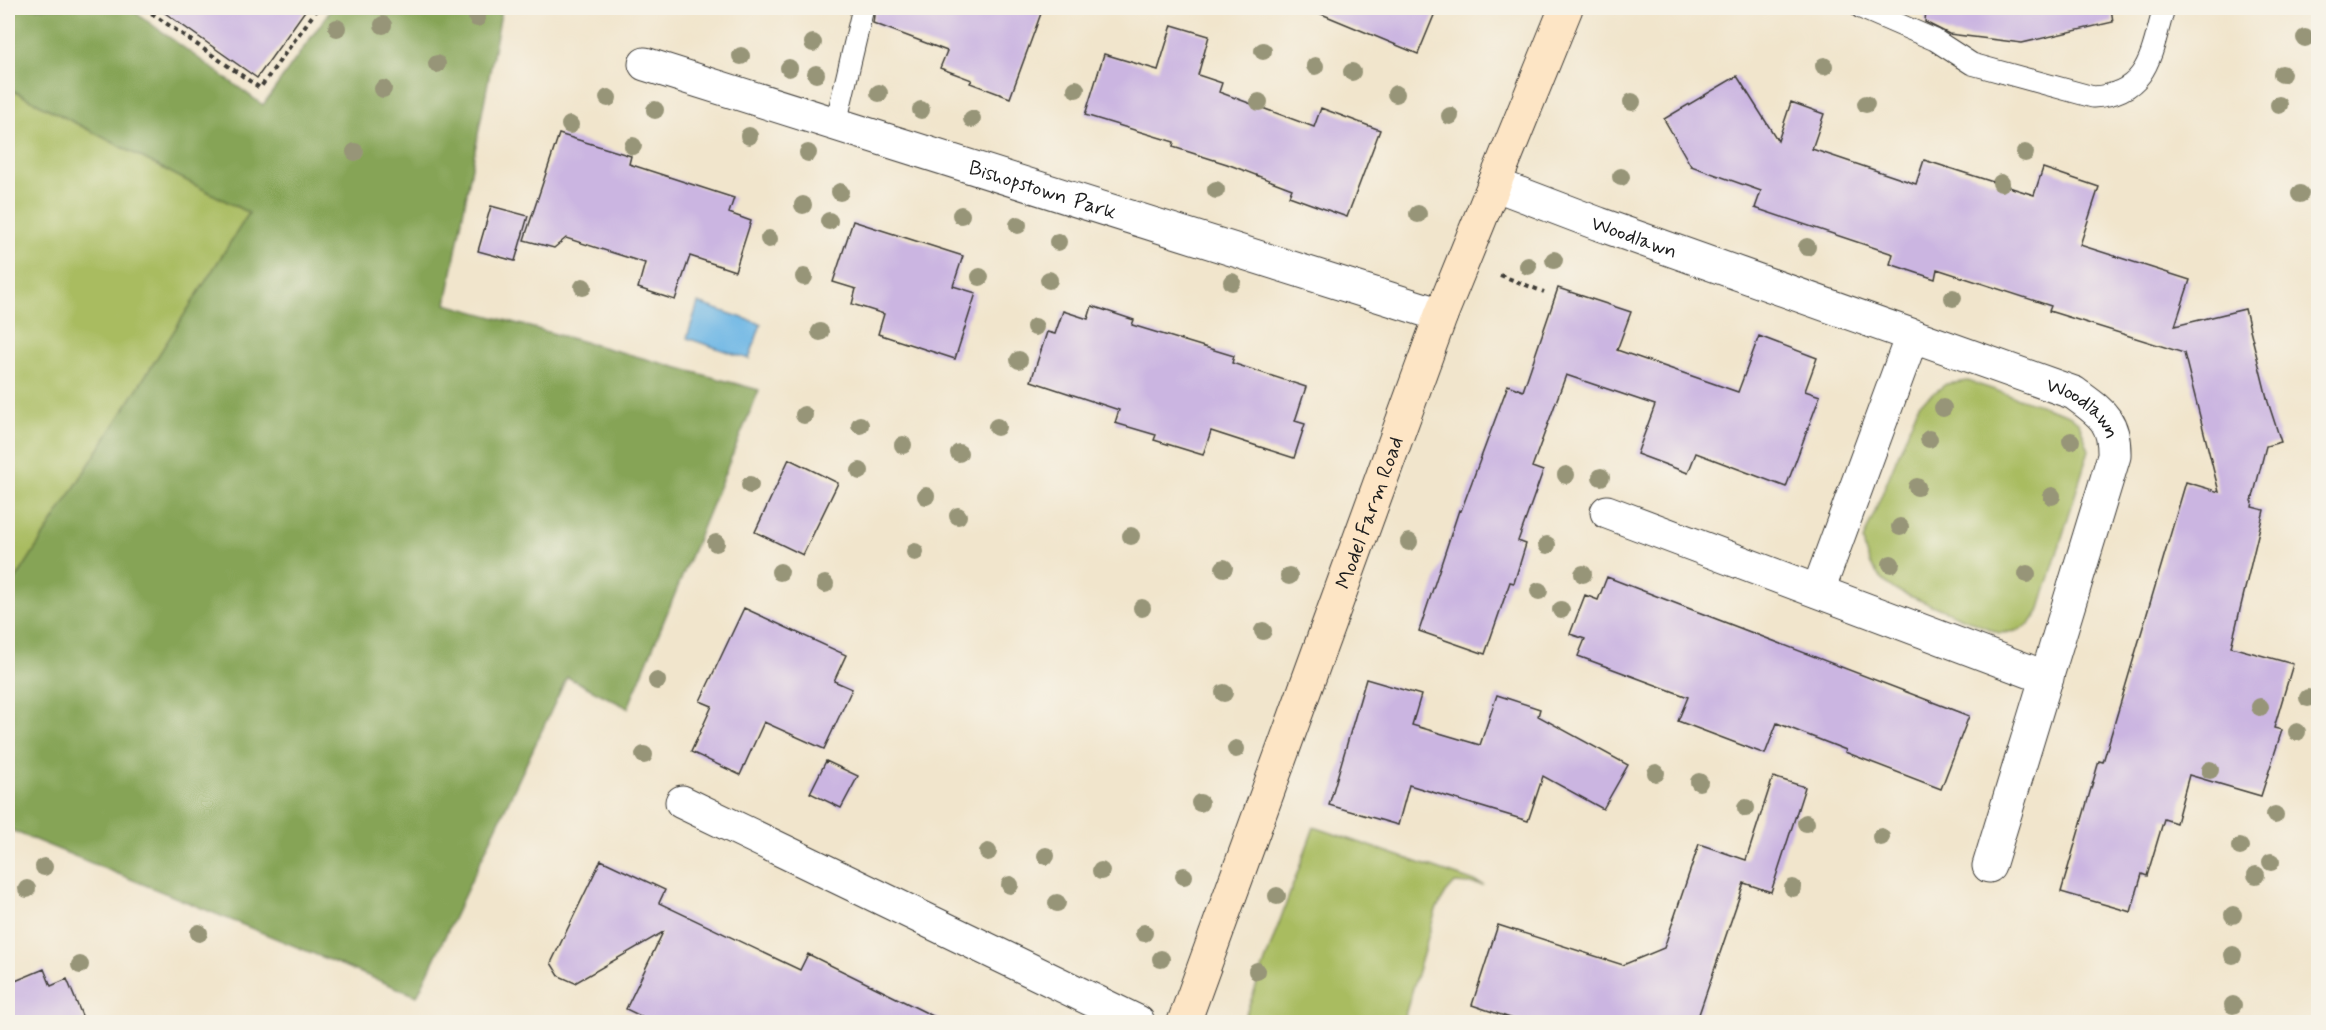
<svg xmlns="http://www.w3.org/2000/svg" width="2326" height="1030" font-family="Mynerve,sans-serif">
<style>
.green{fill:#a9bc60;stroke:#626c3e;stroke-width:1.5}
.forest{fill:#86a456;stroke:#516039;stroke-width:1.5}
.water{fill:#6cb6e5;stroke:#446980;stroke-width:1.5}
.building{fill:#cbb5e1}
.lines{fill:none;stroke-linecap:round;stroke-linejoin:round}
.lane-casing{stroke:#3c3a36;stroke-width:23}
.street-casing{stroke:#3c3a36;stroke-width:35}
.secondary-casing{stroke:#3c3a36;stroke-width:35}
.path{stroke:#3c3a36;stroke-width:4;stroke-dasharray:4.5 4.5;stroke-linecap:butt}
.lane{stroke:#fff;stroke-width:21}
.street{stroke:#fff;stroke-width:33}
.secondary{stroke:#fde5c5;stroke-width:33}
.tree{fill:#979578}
.labels{text-anchor:middle;stroke-width:5;stroke-linejoin:round;paint-order:stroke}
.street-label{font-size:21px;fill:#1c1c1c;stroke:#f7f3e8}
</style>
<rect width="100%" height="100%" fill="#f7f3e8"/>
<filter id="ink" filterUnits="userSpaceOnUse"><feTurbulence type="fractalNoise" baseFrequency=".0167" numOctaves="2"/><feDisplacementMap in="SourceGraphic" scale="12" xChannelSelector="R" yChannelSelector="G"/><feConvolveMatrix kernelMatrix="1 2 1 2 8 2 1 2 1" color-interpolation-filters="sRGB"/></filter>
<filter id="wash" filterUnits="userSpaceOnUse"><feTurbulence type="fractalNoise" baseFrequency=".008" numOctaves="4" result="noise"/><feDisplacementMap in="SourceGraphic" scale="24" xChannelSelector="R" yChannelSelector="G"/><feGaussianBlur stdDeviation="1.35" result="paint"/><feColorMatrix in="noise" values="0 0 0 0 0 0 0 0 0 0 0 0 0 0 0 0 0 1.4 0 .05"/><feComposite in="paint" operator="in"/></filter>
<g filter="url(#wash)">
<rect width="100%" height="100%" fill="#f1e5cc"/>
<path class="green" d="M8,88L249,213L8,592Z
M1968,381L2069,415L2079,423L2089,450L2039,612C2028,629 2019,632 1999,633L1895,590C1876,577 1866,562 1863,540L1919,404L1946,384Z
M1314,827L1484,885L1455,883L1446,893L1436,910L1403,1022H1243Z"/>
<path class="forest" d="M8,8H129L263,105L332,8H502L446,304L759,390L628,708L567,677L417,996L8,829V592L249,213L8,88Z"/>
<path class="water" d="M698,303L761,324L749,359L687,338Z"/>
<g id="blocks">
<path class="building" d="M158,8H307L257,78Z
M875,8H1043L1010,98L970,83L972,80L940,68L947,51L873,23Z
M1307,8H1437L1418,54Z
M1926,8H2111L2113,22L2022,43L1949,34L1925,22Z
M1172,25L1209,36L1198,75L1222,83L1219,92L1314,127L1321,108L1380,130L1347,217L1289,196L1292,189L1227,164L1173,147L1174,142L1085,115L1104,54L1158,70Z
M1737,76L1778,141L1791,102L1824,114L1812,149L1916,184L1924,160L2034,195L2043,168L2099,187L2080,245L2190,280L2175,326L2245,309L2268,402L2281,442L2266,446L2252,501L2253,502L2252,507L2264,510L2231,647L2293,664L2274,728L2282,730L2261,796L2189,775L2176,823L2164,819L2147,876L2142,874L2131,912L2061,892L2099,761L2103,762L2186,482L2219,492L2184,353L2049,311L2051,306L1937,269L1935,279L1890,264L1893,254L1755,208L1761,191L1691,166L1664,119Z
M559,134L631,156L629,164L734,198L729,213L751,221L735,271L690,256L675,300L638,288L645,263L566,238L554,248L524,240Z
M491,206L528,216L515,261L478,251Z
M853,221L963,256L953,286L976,293L955,359L878,334L884,314L852,304L856,289L833,282Z
M1558,288L1631,312L1617,350L1738,392L1759,336L1817,358L1805,391L1820,396L1786,487L1696,453L1688,473L1637,454L1655,405L1566,375L1532,467L1543,471L1518,541L1526,544L1514,583L1510,582L1485,654L1419,631L1459,510L1461,511L1508,385L1523,391Z
M1092,306L1134,320L1132,325L1234,356L1232,363L1306,387L1295,421L1305,424L1294,458L1211,431L1203,455L1154,440L1156,435L1115,423L1119,410L1031,381L1047,332L1055,334L1063,311L1088,319Z
M789,459L838,483L803,555L755,532Z
M1607,577L1969,716L1941,789L1845,752L1846,750L1777,723L1765,754L1678,721L1688,697L1578,656L1585,639L1570,634L1585,595L1598,600Z
M744,608L846,655L834,681L852,689L824,749L764,722L740,775L691,752L712,706L700,701Z
M1366,679L1421,695L1412,725L1480,745L1497,695L1540,709L1538,716L1628,765L1603,809L1543,776L1528,821L1409,785L1398,825L1329,805Z
M826,761L858,776L841,808L810,793Z
M1773,777L1805,787L1771,892L1744,883L1696,1023H1525L1472,1005L1498,925L1623,965L1664,948L1699,844L1746,860Z
M601,860L665,890L659,903L800,970L808,954L947,1023H655L626,1009L663,932L575,983L559,976L551,963Z
M44,969L51,986L67,979L85,1023H8V984Z"/>
</g>
</g>
<g filter="url(#ink)">
<use href="#blocks" fill-opacity="0" stroke="#3c3a36" stroke-width="1.5"/>
<g class="lines">
<g class="lane-casing">
<path id="lane" d="M1861,8L1935,40L1972,64L2093,97C2149,94 2151,53 2164,8
M836,123L863,8"/>
</g>
<g class="street-casing">
<g id="street">
<path id="s1" d="M645,64L1441,315"/>
<path id="s2" d="M1494,184L1599,224L2074,393C2101,413 2115,420 2114,456L1989,866"/>
<path d="M1607,512L2047,678"/>
<path d="M1818,591L1912,336"/>
<path d="M682,802L1138,1022"/>
</g>
</g>
<g class="secondary-casing">
<g id="secondary">
<path id="s3" d="M1184,1022L1441,315L1566,8"/>
</g>
</g>
<path class="path" d="M144,8L260,88L318,8
M1500,275L1544,292"/>
<use href="#lane" class="lane"/>
<use href="#street" class="street"/>
<use href="#secondary" class="secondary"/>
</g>
<g class="tree">
<circle cx="477" cy="18" r="9"/>
<circle cx="383" cy="25" r="9"/>
<circle cx="337" cy="28" r="9"/>
<circle cx="2305" cy="38" r="9"/>
<circle cx="813" cy="43" r="9"/>
<circle cx="1263" cy="51" r="9"/>
<circle cx="741" cy="56" r="9"/>
<circle cx="437" cy="64" r="9"/>
<circle cx="1315" cy="66" r="9"/>
<circle cx="1824" cy="66" r="9"/>
<circle cx="789" cy="68" r="9"/>
<circle cx="1352" cy="72" r="9"/>
<circle cx="816" cy="74" r="9"/>
<circle cx="2282" cy="74" r="9"/>
<circle cx="383" cy="89" r="9"/>
<circle cx="1076" cy="89" r="9"/>
<circle cx="879" cy="93" r="9"/>
<circle cx="1396" cy="94" r="9"/>
<circle cx="608" cy="98" r="9"/>
<circle cx="1259" cy="102" r="9"/>
<circle cx="1632" cy="102" r="9"/>
<circle cx="1866" cy="104" r="9"/>
<circle cx="2279" cy="105" r="9"/>
<circle cx="655" cy="110" r="9"/>
<circle cx="921" cy="110" r="9"/>
<circle cx="1450" cy="116" r="9"/>
<circle cx="972" cy="119" r="9"/>
<circle cx="570" cy="125" r="9"/>
<circle cx="749" cy="136" r="9"/>
<circle cx="633" cy="146" r="9"/>
<circle cx="355" cy="152" r="9"/>
<circle cx="808" cy="153" r="9"/>
<circle cx="2025" cy="153" r="9"/>
<circle cx="1621" cy="177" r="9"/>
<circle cx="2001" cy="183" r="9"/>
<circle cx="1216" cy="190" r="9"/>
<circle cx="840" cy="192" r="9"/>
<circle cx="2300" cy="194" r="9"/>
<circle cx="803" cy="205" r="9"/>
<circle cx="1418" cy="214" r="9"/>
<circle cx="961" cy="215" r="9"/>
<circle cx="829" cy="221" r="9"/>
<circle cx="1018" cy="225" r="9"/>
<circle cx="769" cy="239" r="9"/>
<circle cx="1058" cy="242" r="9"/>
<circle cx="1807" cy="247" r="9"/>
<circle cx="1554" cy="260" r="9"/>
<circle cx="1528" cy="266" r="9"/>
<circle cx="804" cy="277" r="9"/>
<circle cx="980" cy="277" r="9"/>
<circle cx="1049" cy="280" r="9"/>
<circle cx="1232" cy="282" r="9"/>
<circle cx="583" cy="287" r="9"/>
<circle cx="1953" cy="298" r="9"/>
<circle cx="1035" cy="327" r="9"/>
<circle cx="820" cy="332" r="9"/>
<circle cx="1019" cy="360" r="9"/>
<circle cx="1943" cy="408" r="9"/>
<circle cx="804" cy="415" r="9"/>
<circle cx="860" cy="425" r="9"/>
<circle cx="997" cy="427" r="9"/>
<circle cx="1929" cy="439" r="9"/>
<circle cx="2071" cy="441" r="9"/>
<circle cx="903" cy="445" r="9"/>
<circle cx="959" cy="453" r="9"/>
<circle cx="860" cy="471" r="9"/>
<circle cx="1566" cy="475" r="9"/>
<circle cx="1601" cy="477" r="9"/>
<circle cx="750" cy="485" r="9"/>
<circle cx="1917" cy="487" r="9"/>
<circle cx="926" cy="496" r="9"/>
<circle cx="2052" cy="496" r="9"/>
<circle cx="958" cy="516" r="9"/>
<circle cx="1900" cy="527" r="9"/>
<circle cx="1131" cy="536" r="9"/>
<circle cx="1409" cy="542" r="9"/>
<circle cx="716" cy="543" r="9"/>
<circle cx="1547" cy="545" r="9"/>
<circle cx="915" cy="552" r="9"/>
<circle cx="1891" cy="564" r="9"/>
<circle cx="1224" cy="568" r="9"/>
<circle cx="780" cy="572" r="9"/>
<circle cx="1583" cy="574" r="9"/>
<circle cx="2027" cy="574" r="9"/>
<circle cx="1289" cy="576" r="9"/>
<circle cx="825" cy="584" r="9"/>
<circle cx="1539" cy="591" r="9"/>
<circle cx="1142" cy="608" r="9"/>
<circle cx="1561" cy="610" r="9"/>
<circle cx="1263" cy="631" r="9"/>
<circle cx="657" cy="681" r="9"/>
<circle cx="1224" cy="693" r="9"/>
<circle cx="2308" cy="698" r="9"/>
<circle cx="2260" cy="707" r="9"/>
<circle cx="2297" cy="732" r="9"/>
<circle cx="1236" cy="749" r="9"/>
<circle cx="644" cy="755" r="9"/>
<circle cx="2210" cy="770" r="9"/>
<circle cx="1656" cy="773" r="9"/>
<circle cx="1699" cy="782" r="9"/>
<circle cx="1200" cy="803" r="9"/>
<circle cx="1746" cy="808" r="9"/>
<circle cx="2275" cy="815" r="9"/>
<circle cx="1806" cy="823" r="9"/>
<circle cx="1881" cy="837" r="9"/>
<circle cx="2240" cy="847" r="9"/>
<circle cx="988" cy="852" r="9"/>
<circle cx="1046" cy="856" r="9"/>
<circle cx="2271" cy="862" r="9"/>
<circle cx="44" cy="867" r="9"/>
<circle cx="1101" cy="871" r="9"/>
<circle cx="2256" cy="875" r="9"/>
<circle cx="1184" cy="876" r="9"/>
<circle cx="1010" cy="885" r="9"/>
<circle cx="1793" cy="888" r="9"/>
<circle cx="27" cy="889" r="9"/>
<circle cx="1277" cy="896" r="9"/>
<circle cx="1057" cy="903" r="9"/>
<circle cx="2233" cy="915" r="9"/>
<circle cx="199" cy="933" r="9"/>
<circle cx="1144" cy="933" r="9"/>
<circle cx="2233" cy="955" r="9"/>
<circle cx="1161" cy="959" r="9"/>
<circle cx="80" cy="965" r="9"/>
<circle cx="1257" cy="971" r="9"/>
<circle cx="2233" cy="1005" r="9"/>
</g>
</g>
<g class="labels">
<g class="street-label">
<text dy="7" stroke="none"><textPath href="#s1" startOffset="417">Bishopstown Park</textPath></text>
<text dy="7" stroke="none"><textPath href="#s2" startOffset="150">Woodlawn</textPath></text>
<text dy="7" stroke="none"><textPath href="#s2" startOffset="633">Woodlawn</textPath></text>
<text dy="7" stroke="none"><textPath href="#s3" startOffset="542">Model Farm Road</textPath></text>
</g>
</g>
<rect width="2326" height="1030" fill="none" stroke="#f7f3e8" stroke-width="30"/>
</svg>
